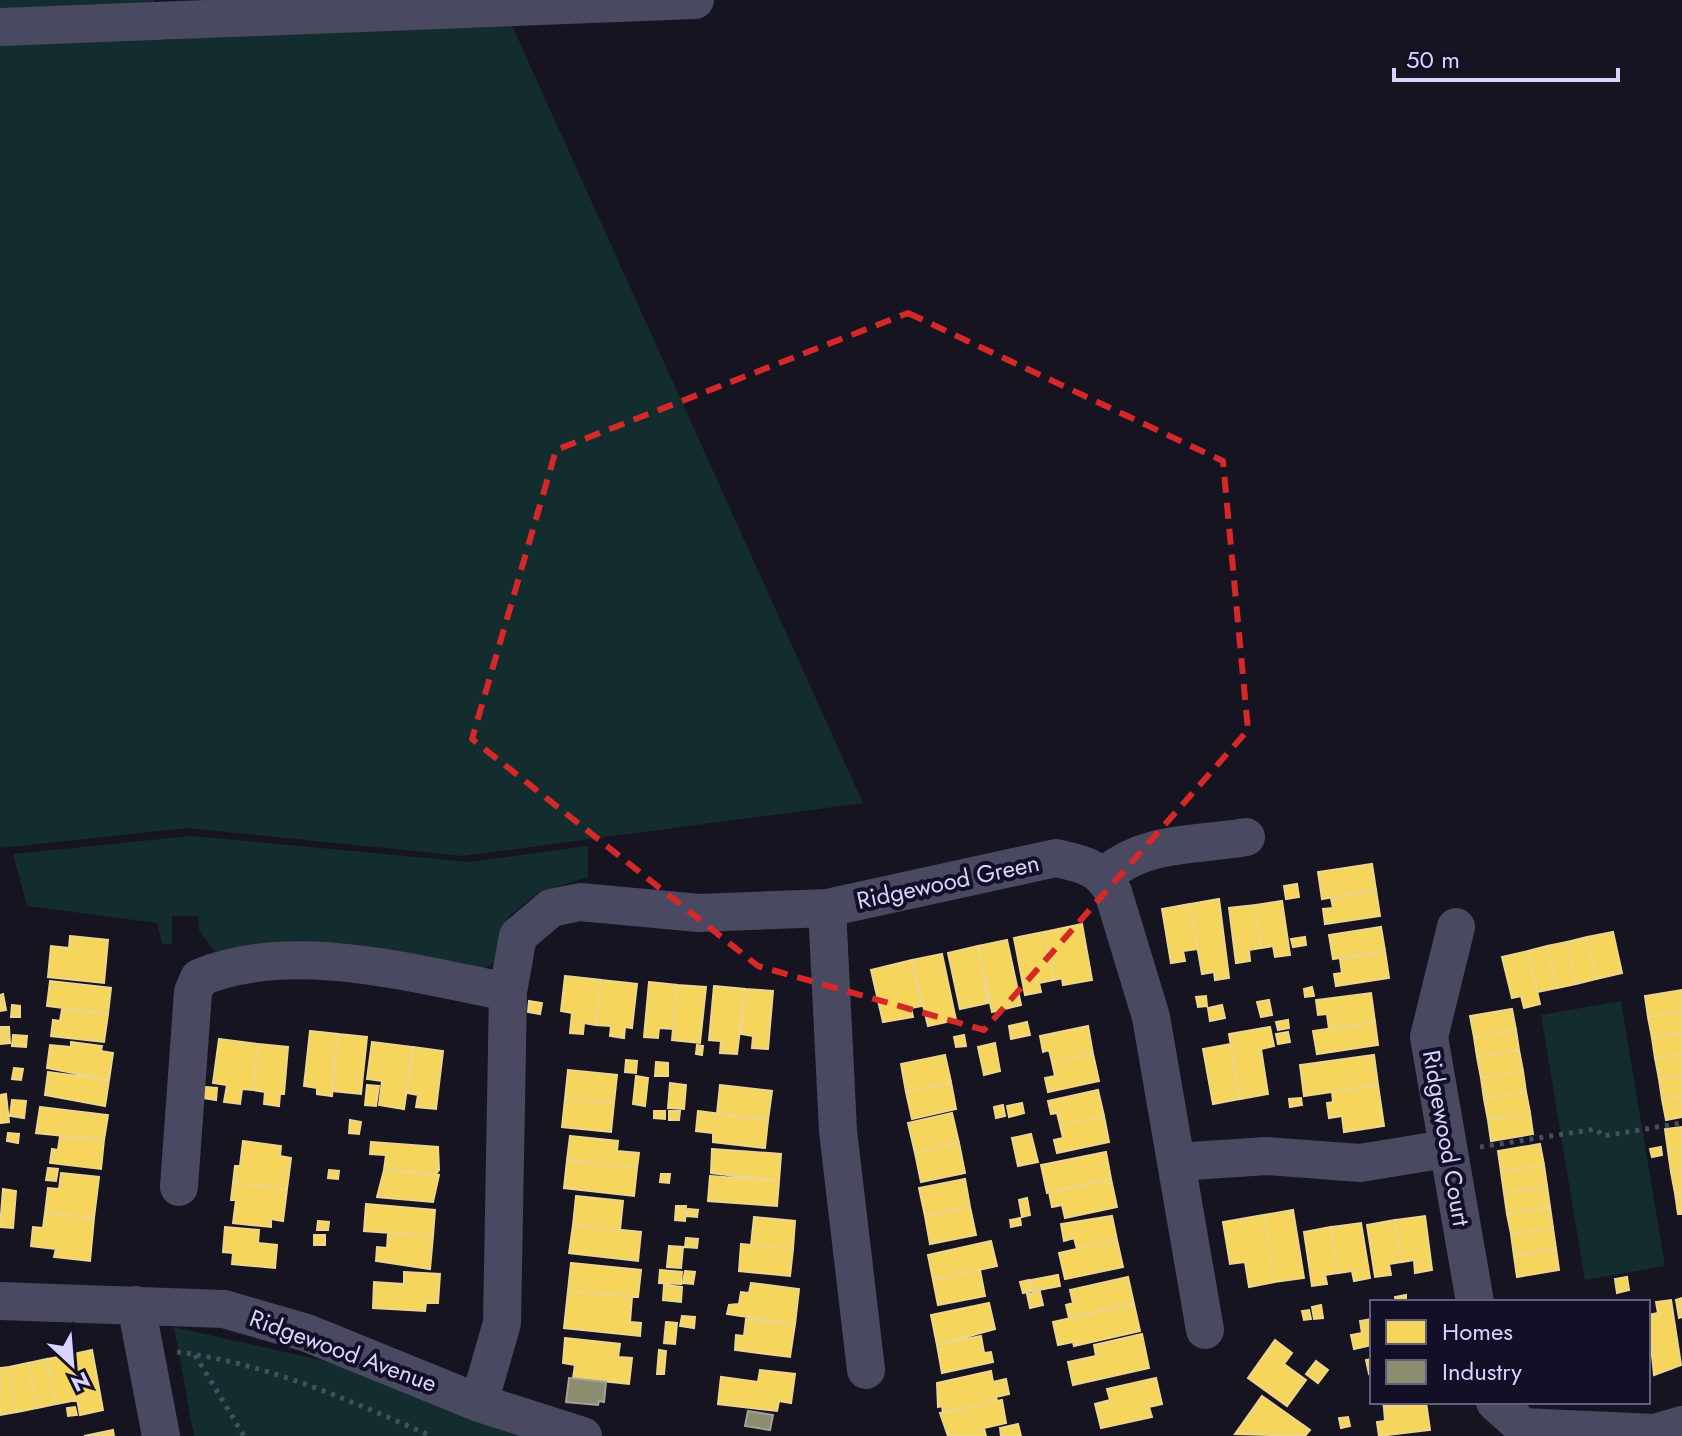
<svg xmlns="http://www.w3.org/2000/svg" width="1682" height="1436" font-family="Jost,sans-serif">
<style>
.green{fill:#132c2d}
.homes{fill:#f6d55c;stroke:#edd58d;stroke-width:2}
.industry{fill:#8c8c6e;stroke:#a3a29a;stroke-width:2}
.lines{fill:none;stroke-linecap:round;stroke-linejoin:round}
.path{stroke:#44505f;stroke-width:5;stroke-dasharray:4 6;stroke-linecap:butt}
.minor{stroke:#4a4962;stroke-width:38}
.marked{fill:none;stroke:#d62828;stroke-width:6;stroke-dasharray:16 10;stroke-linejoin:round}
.labels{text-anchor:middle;stroke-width:8;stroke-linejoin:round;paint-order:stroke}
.street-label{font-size:24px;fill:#d9d4ff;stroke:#130f26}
</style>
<rect width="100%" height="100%" fill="#161421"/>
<path class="green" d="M0,0H154L164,40L510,21L863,803L463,856L188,828L0,848Z
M191,836L470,862L588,846V877L538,893L509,916L494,963L474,973L214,951L199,930L198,916H172V944H162L157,923L27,906L13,854Z
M1621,1001L1665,1266L1585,1280L1541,1015Z
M174,1327L347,1366L533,1436H194Z"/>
<path class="homes" d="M1372,864L1376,890L1322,899L1318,872Z
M1297,884L1299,897L1286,899L1284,886Z
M1376,890L1380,916L1325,924L1323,909L1333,908L1331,898Z
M1219,899L1229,978L1215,980L1214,972L1202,974L1190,904Z
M1282,901L1290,955L1275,957L1273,946L1261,948L1255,905Z
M1190,904L1198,949L1183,951L1185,961L1171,963L1162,909Z
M1255,905L1261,948L1249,950L1250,961L1236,963L1229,908Z
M1082,924L1092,980L1063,985L1062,978L1054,980L1044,932Z
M1381,927L1385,951L1333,959L1329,935Z
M1044,932L1054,980L1039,983L1041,992L1025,995L1014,938Z
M1613,932L1622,973L1596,979L1587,937Z
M70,936L108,940L104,983L48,977L51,946L69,948Z
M1305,937L1306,945L1293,947L1291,939Z
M1587,937L1596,979L1576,984L1567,942Z
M1007,940L1021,1005L992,1012L978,946Z
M1567,942L1576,984L1557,988L1547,946Z
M978,946L988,1003L960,1009L948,953Z
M1547,946L1557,988L1537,992L1528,951Z
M1385,951L1389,978L1336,986L1334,974L1342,973L1340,959Z
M1528,951L1540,1004L1524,1008L1521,996L1512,998L1502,957Z
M942,954L956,1020L928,1026L912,960Z
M912,960L922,1006L911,1008L913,1017L883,1022L871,970Z
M565,976L601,980L596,1025L584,1023L583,1034L570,1033L572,1013L561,1011Z
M601,980L637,984L632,1028L625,1027L624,1038L610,1036L611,1026L596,1025Z
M50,981L111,988L108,1014L47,1006Z
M649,982L677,985L673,1029L659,1028L658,1038L644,1037Z
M677,985L706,987L700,1043L672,1040Z
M714,986L745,989L737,1054L720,1053L721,1041L709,1040Z
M1312,987L1314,996L1305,997L1304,989Z
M745,989L773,991L768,1049L752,1048L753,1036L741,1034Z
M1682,990V1011L1648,1017L1645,996Z
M1371,993L1375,1022L1329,1029L1327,1014L1318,1015L1316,1000Z
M3,994L6,1010L0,1011V995Z
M1206,996L1207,1006L1198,1007L1196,997Z
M1269,1000L1272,1015L1261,1017L1257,1002Z
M529,1001L542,1003L540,1014L528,1012Z
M12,1005L20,1006V1017H11Z
M1222,1005L1225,1018L1210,1021L1208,1008Z
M62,1009L108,1014L104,1042L51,1036L53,1020L60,1021Z
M1512,1009L1516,1030L1474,1037L1470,1016Z
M1682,1011V1032L1652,1038L1648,1017Z
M1288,1020L1289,1028L1278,1030L1276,1022Z
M1027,1022L1030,1035L1011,1039L1009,1026Z
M1375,1022L1378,1045L1317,1054L1313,1031Z
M1088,1026L1093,1054L1052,1062L1049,1050L1043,1052L1040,1036Z
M0,1027H9L10,1043L0,1044Z
M1270,1027L1274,1046L1261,1049L1268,1094L1240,1099L1229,1034Z
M1516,1030L1519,1050L1477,1057L1474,1037Z
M310,1031L338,1034L332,1096L317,1094V1088L304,1086Z
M1288,1032L1290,1042L1278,1044L1276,1034Z
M1682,1032V1054L1655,1058L1652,1038Z
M338,1034L367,1037L361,1094L332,1091Z
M13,1035L27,1036L26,1047L12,1046Z
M964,1035L966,1046L956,1047L954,1037Z
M219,1039L258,1044L253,1090L242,1089L240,1104L224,1102L227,1085L213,1083Z
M71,1042L102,1046L101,1051L113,1053L109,1080L47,1068L50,1045L71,1047Z
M372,1042L413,1047L404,1109L379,1105L382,1081L367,1079Z
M995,1043L1000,1071L984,1075L978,1047Z
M258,1044L288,1047L284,1094H280L279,1106L264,1104L265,1092L253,1090Z
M1231,1044L1240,1099L1213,1104L1203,1049Z
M697,1045L703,1046L702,1055L696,1054Z
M413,1047L443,1051L436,1109L416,1107L418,1095L407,1093Z
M1519,1050L1523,1071L1481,1078L1477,1057Z
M1093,1054L1099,1081L1048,1092L1045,1078L1055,1076L1052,1062Z
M1682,1054V1075L1659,1079L1655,1058Z
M945,1055L951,1082L906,1092L901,1064Z
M1374,1055L1378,1085L1304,1096L1300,1065Z
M626,1060L637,1061L636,1073L625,1072Z
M656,1062L668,1063V1076H655Z
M14,1068L23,1069L21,1080L12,1079Z
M568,1070L617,1075L614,1103L565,1099Z
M1523,1071L1526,1092L1484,1099L1481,1078Z
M48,1072L109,1080L105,1106L45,1095Z
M1682,1075V1096L1662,1099L1659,1079Z
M636,1076L648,1078L645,1106L633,1104Z
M951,1082L956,1109L912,1119L906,1092Z
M670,1083L686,1085L684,1109L668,1108Z
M367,1085L379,1086L376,1106L365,1105Z
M720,1085L772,1091L768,1120L717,1114Z
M1378,1085L1384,1126L1344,1132L1342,1116L1329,1118L1327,1103L1333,1102L1332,1092Z
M205,1087L217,1088L216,1100L203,1098Z
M1098,1090L1104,1116L1060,1125L1057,1113L1051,1114L1048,1101Z
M1526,1092L1530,1113L1488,1120L1484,1099Z
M6,1094L9,1122L0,1123V1095Z
M1682,1096V1117L1666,1120L1662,1099Z
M1301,1098L1302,1105L1290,1107L1289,1099Z
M565,1099L614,1103L611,1132L562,1127Z
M12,1100L26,1101L24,1118L10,1116Z
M1022,1103L1024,1113L1009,1117L1007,1106Z
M1003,1105L1005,1116L996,1118L994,1107Z
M40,1107L108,1115L104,1140L36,1133Z
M654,1111H665V1119L654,1118Z
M669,1111H680L679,1120H669Z
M698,1111L768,1120L765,1148L713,1142V1133L696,1131Z
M952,1113L959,1143L915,1153L908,1123Z
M1530,1113L1533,1134L1491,1141L1488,1120Z
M1104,1116L1109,1142L1057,1153L1054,1140L1063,1138L1060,1125Z
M350,1120L361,1122L359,1134L349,1133Z
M1682,1127V1148L1668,1151L1665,1129Z
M8,1133L19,1134L18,1143L7,1141Z
M1031,1134L1038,1162L1018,1166L1012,1138Z
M60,1136L104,1140L101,1169L50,1163L52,1149L58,1150Z
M570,1136L618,1141L617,1151L639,1153L637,1168L567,1160Z
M243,1141L281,1146L280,1156L291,1158L287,1189L233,1183L235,1166H240Z
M371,1142L438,1147L439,1170L436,1174L384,1170L386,1155L370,1154Z
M959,1143L965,1173L921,1182L915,1153Z
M1540,1144L1544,1165L1501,1172L1498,1151Z
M1661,1147L1662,1155L1652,1157L1650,1149Z
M1682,1148V1170L1671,1172L1668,1151Z
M712,1149L781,1154L779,1181L711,1173Z
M1106,1152L1111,1179L1047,1193L1041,1165Z
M567,1160L637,1168L634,1196L564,1188Z
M1544,1165L1547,1186L1504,1193L1501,1172Z
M48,1168L58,1169L56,1181L46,1180Z
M329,1170L339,1171L338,1179L328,1178Z
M384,1170L439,1175L433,1202L377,1197Z
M1682,1170V1192L1675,1193L1671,1172Z
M61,1173L99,1177L94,1218L45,1213L48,1188L59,1189Z
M661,1174H670L669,1183L660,1182Z
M710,1176L779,1181L777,1206L708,1201Z
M965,1179L970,1207L925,1216L919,1188Z
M1111,1179L1117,1207L1065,1218L1062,1205L1052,1207L1049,1192Z
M233,1183L287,1189L283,1221L271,1219V1227L233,1223L236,1200H231Z
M1547,1186L1550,1207L1507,1214L1504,1193Z
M3,1189L16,1191L13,1228L0,1227Z
M1682,1192V1214H1678L1675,1193Z
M576,1196L623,1201L620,1230L573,1225Z
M1027,1198L1030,1215L1022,1217L1019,1200Z
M366,1204L435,1210L433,1236L364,1231Z
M676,1206H686L685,1221L675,1220Z
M970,1207L976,1235L930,1244L925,1216Z
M1550,1207L1553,1228L1511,1234L1507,1214Z
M688,1209L698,1210L697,1217L687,1216Z
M1293,1210L1304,1278L1275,1282L1264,1215Z
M45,1213L94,1218L90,1261L54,1257L56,1249L31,1246L33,1227L43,1228Z
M1264,1215L1275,1282L1249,1287L1245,1262L1230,1264L1223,1222Z
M1112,1216L1117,1240L1077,1249L1074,1238L1064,1241L1061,1224Z
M1425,1216L1432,1270L1415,1273L1414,1260L1402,1262L1395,1220Z
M754,1217L795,1221L793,1249L751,1245Z
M1020,1218L1021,1225L1011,1227L1010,1220Z
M1395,1220L1402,1262L1389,1264L1391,1275L1375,1277L1367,1225Z
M318,1221L329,1222L328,1230H317Z
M1361,1223L1370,1278L1354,1281L1352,1271L1338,1273L1331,1227Z
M573,1225L641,1232L638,1261L569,1253Z
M225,1227L259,1230L258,1243L277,1245L275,1268L232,1264L233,1253L223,1252Z
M1331,1227L1338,1273L1325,1275L1327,1284L1312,1286L1304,1232Z
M1553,1228L1556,1249L1514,1256L1511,1234Z
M388,1233L433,1236L430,1269L376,1261L377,1247L387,1248Z
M314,1235H325V1245H314Z
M686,1238L698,1239L697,1248L685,1247Z
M1117,1240L1123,1267L1065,1279L1059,1253Z
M991,1241L997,1266L933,1280L928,1255Z
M741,1244L793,1249L790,1276L739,1271Z
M669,1246L683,1247L681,1268L667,1267Z
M1556,1249L1559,1270L1517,1277L1514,1256Z
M571,1263L641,1270L638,1297L568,1291Z
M660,1270L682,1272L681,1284L659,1283Z
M980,1270L985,1296L938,1305L933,1280Z
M685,1271L695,1272L693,1284L683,1283Z
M404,1272L440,1274L438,1303H426L425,1311L373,1308L374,1282L404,1284Z
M1058,1275L1060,1286L1033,1291L1031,1280Z
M1128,1277L1134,1304L1069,1318L1066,1305L1073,1303L1070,1290Z
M1627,1277L1629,1290L1617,1293L1615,1279Z
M1029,1280L1031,1291L1023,1293L1020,1282Z
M751,1283L799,1289L795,1324L727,1314L729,1305L739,1304L741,1292L749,1293Z
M664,1285L682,1287L681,1302L663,1300Z
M568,1291L632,1297L630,1322L641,1323L640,1336L564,1328Z
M1040,1292L1043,1305L1030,1308L1027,1294Z
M1406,1295V1302H1396L1395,1297Z
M1682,1298V1317L1679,1318L1676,1300Z
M1671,1300L1681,1365L1654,1375L1648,1315L1658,1313L1656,1302Z
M989,1303L995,1329L937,1345L931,1315Z
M1134,1304L1140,1331L1074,1346L1073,1342L1058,1345L1053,1322Z
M1321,1305L1323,1318L1314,1319L1312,1307Z
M1309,1310L1311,1319L1304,1320L1302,1311Z
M682,1316L695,1317L694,1328L680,1326Z
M746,1319L795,1324L790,1357L735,1350L736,1335L744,1336Z
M1372,1319V1345L1354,1349L1351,1335L1362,1333L1360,1321Z
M666,1322L677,1323L675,1344L664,1343Z
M1142,1334L1149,1368L1073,1385L1068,1362L1096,1356L1094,1345Z
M981,1336L984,1353L991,1352L993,1362L942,1373L937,1345Z
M565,1338L620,1344L618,1357L632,1358L629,1384L573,1378L575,1365L563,1363Z
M1275,1340L1292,1353L1284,1364L1306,1380L1287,1406L1248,1378Z
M92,1350L103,1410L80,1415L69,1355Z
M659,1350L666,1351L664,1374H657Z
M69,1355L77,1400L56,1404L47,1359Z
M47,1359L56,1404L37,1408L28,1363Z
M1372,1359V1373L1369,1374L1366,1360Z
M1316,1361L1328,1370L1318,1383L1306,1374Z
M28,1363L37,1408L17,1412L9,1367Z
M9,1367L17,1412L0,1415V1368Z
M760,1370L795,1374L791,1403L779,1401L777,1411L718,1404L721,1377L758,1382Z
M991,1371L993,1382L1006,1379L1009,1394L996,1397L997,1401L943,1413L942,1406L938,1407L937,1383Z
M1156,1378L1162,1404L1149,1407L1152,1417L1101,1428L1095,1404L1110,1400L1107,1389Z
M1262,1396L1310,1430L1305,1436L1235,1434Z
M1002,1400L1006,1423L984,1428L986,1436H948L940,1413Z
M1383,1402H1423L1384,1408Z
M1426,1402L1430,1430L1379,1436L1377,1422L1385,1421L1384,1408Z
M75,1407L77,1415L68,1416L67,1408Z
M1348,1417L1350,1426L1341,1428L1339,1418Z
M1018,1424L1021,1436H1001L1000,1428Z
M113,1430L114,1436H84Z"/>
<path class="industry" d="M569,1378L606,1382L604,1402L599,1401L598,1405L566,1402Z
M748,1411L773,1415L770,1430L745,1426Z"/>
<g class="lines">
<path class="path" d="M1480,1147L1596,1129L1603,1136L1682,1123
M177,1352C266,1363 349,1400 431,1436
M195,1355L244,1436"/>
<path class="minor" d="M0,27L695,0
M1105,875C1147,840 1195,846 1246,837
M827,908L838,1131L866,1370
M1456,927L1429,1037L1475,1302
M1176,1162L1267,1156L1360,1163L1446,1149
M179,1187L193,992L199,978C291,939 414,974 508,992
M0,1301L224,1309L307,1333L479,1403L583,1436
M136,1305L161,1436
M1495,1402L1523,1427L1655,1433L1682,1425
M479,1403L502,1323L508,992L518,936L551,908L580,902L699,913L827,908L1056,858C1082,864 1100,867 1113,892L1151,1017L1205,1330"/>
</g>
<path class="marked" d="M908,313L1223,461L1248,730L984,1030L758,966L472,739L556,450Z"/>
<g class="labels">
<g class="street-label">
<text transform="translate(948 882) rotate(-12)" y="8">Ridgewood Green</text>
<text transform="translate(1446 1138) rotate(80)" y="8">Ridgewood Court</text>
<text transform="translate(343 1351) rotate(20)" y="8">Ridgewood Avenue</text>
</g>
</g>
<rect x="1370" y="1300" width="280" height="104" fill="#130f26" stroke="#625e7d" stroke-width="2"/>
<rect x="1386" y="1320" width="40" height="24" fill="#f6d55c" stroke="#625e7d" stroke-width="2"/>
<text x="1442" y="1340" font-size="24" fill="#d9d4ff">Homes</text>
<rect x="1386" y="1360" width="40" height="24" fill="#8c8c6e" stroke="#625e7d" stroke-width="2"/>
<text x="1442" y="1380" font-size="24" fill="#d9d4ff">Industry</text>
<g transform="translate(72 1364) rotate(154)" stroke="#130f26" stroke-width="6" paint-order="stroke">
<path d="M0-6L14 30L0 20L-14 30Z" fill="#d9d4ff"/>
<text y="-12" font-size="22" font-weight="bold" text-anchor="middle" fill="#d9d4ff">N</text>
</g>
<path d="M1394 68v12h224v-12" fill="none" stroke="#d9d4ff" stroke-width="4"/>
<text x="1406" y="68" font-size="24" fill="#d9d4ff" stroke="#130f26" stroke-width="6" paint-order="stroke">50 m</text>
</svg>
